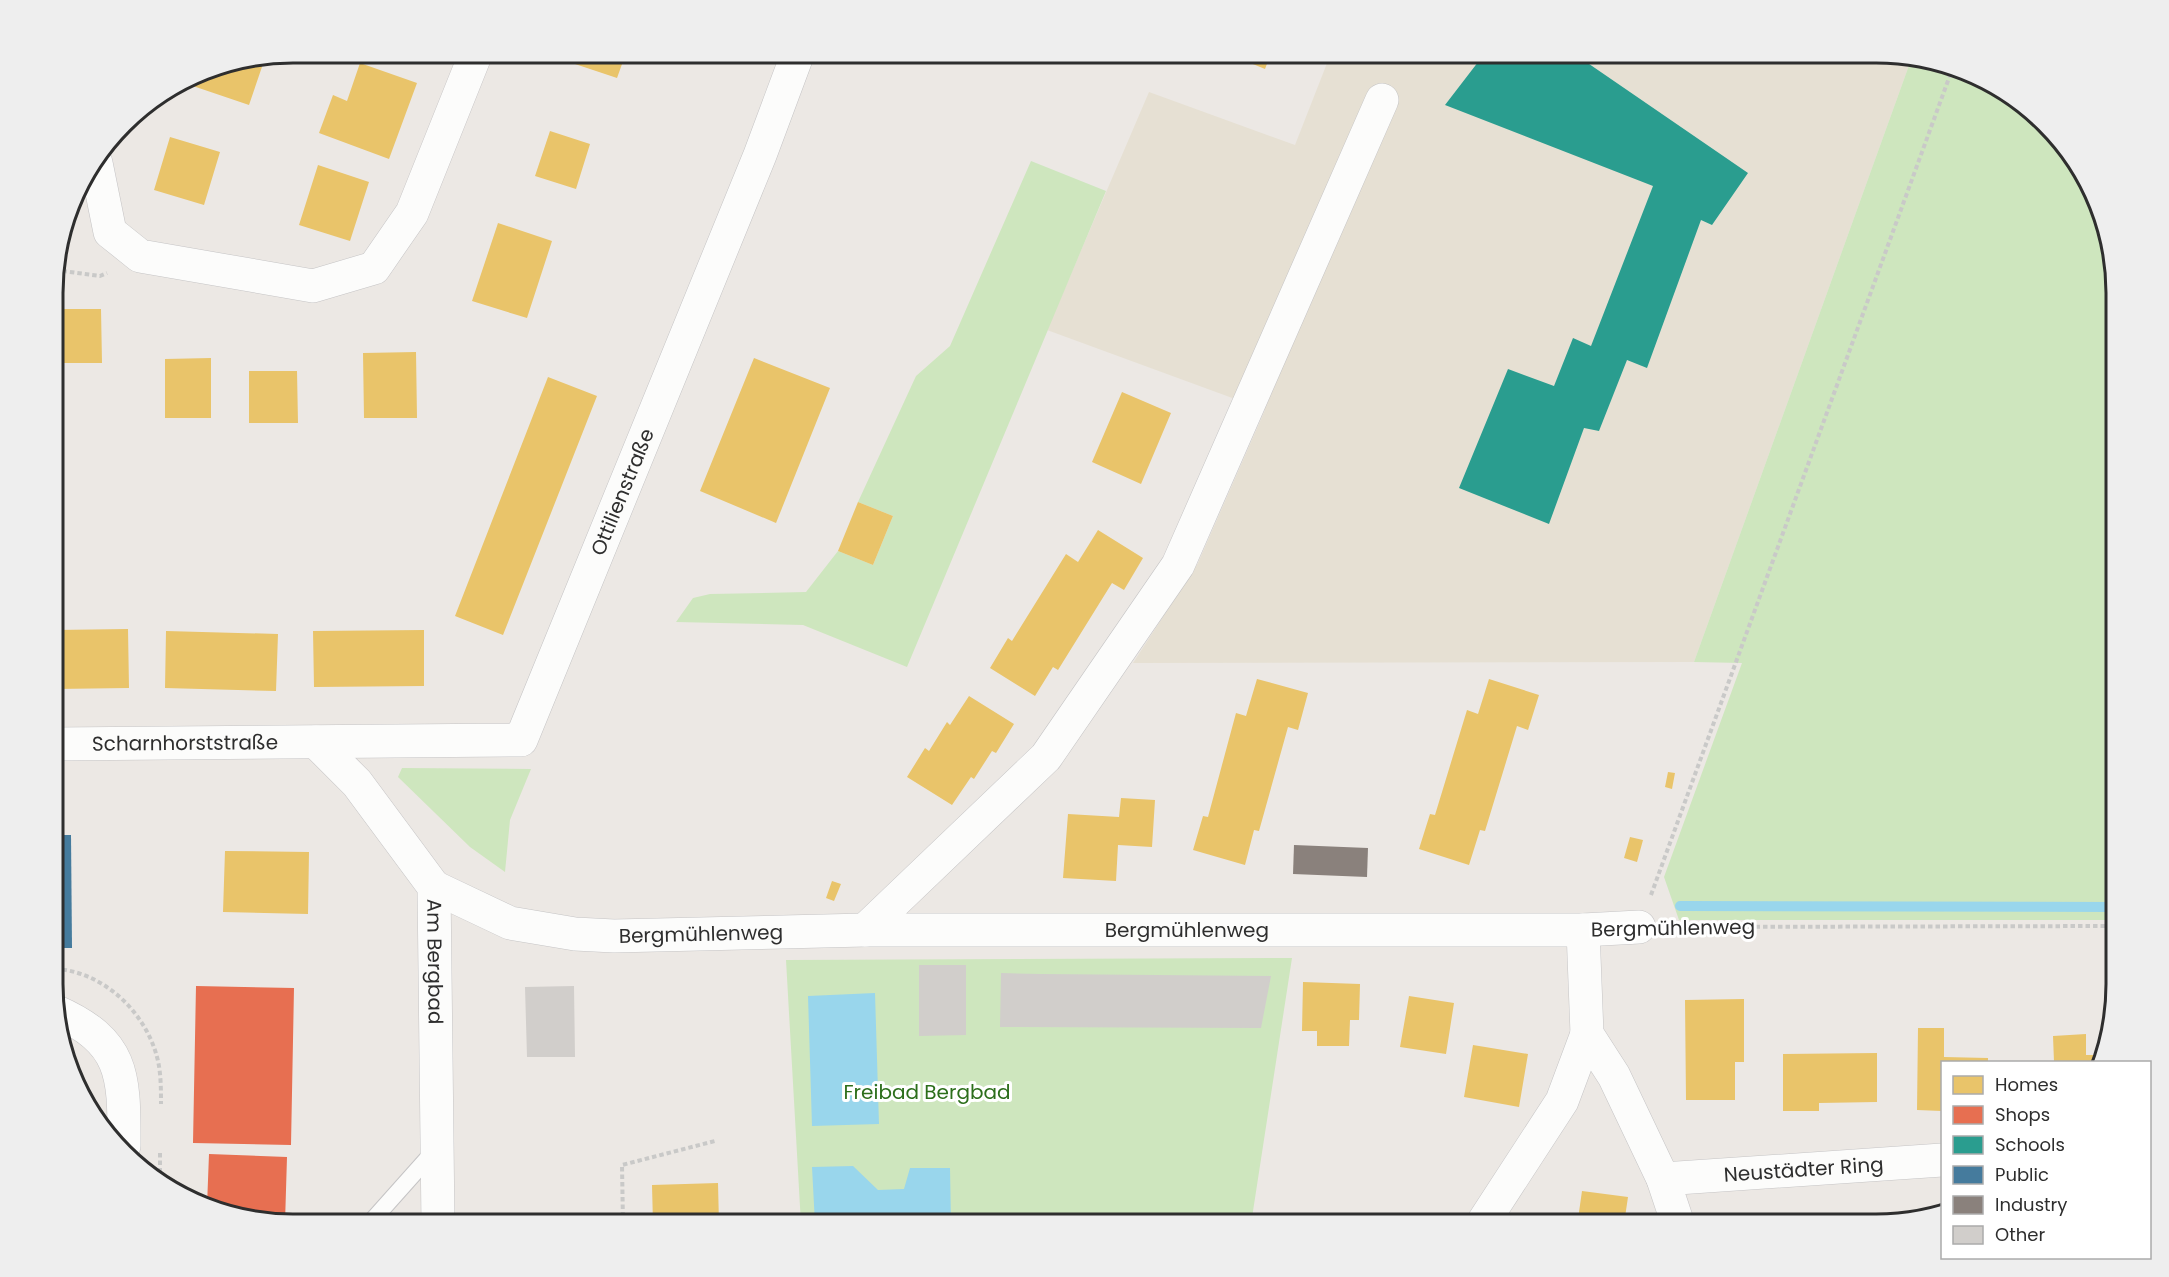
<svg xmlns="http://www.w3.org/2000/svg" width="2169" height="1277" font-family="Poppins,sans-serif">
<style>
.education{fill:#e6e0d3}
.green{fill:#cee6be}
.water{fill:#99d6ec}
.homes{fill:#e9c46a}
.shops{fill:#e76f51}
.schools{fill:#2a9d8f}
.public{fill:#457b9d}
.industry{fill:#8a817c}
.lines{fill:none;stroke-linecap:round;stroke-linejoin:round}
.stream{stroke:#99d6ec;stroke-width:10}
.building{fill:#d1cecb}
.service-casing{stroke:#c5c4c5;stroke-width:18}
.minor-casing{stroke:#c5c4c5;stroke-width:34}
.path{stroke:#c9c9c8;stroke-width:4;stroke-dasharray:4.5 3;stroke-linecap:butt}
.service{stroke:#fcfcfb;stroke-width:16}
.minor{stroke:#fcfcfb;stroke-width:33}
.labels{text-anchor:middle;stroke-width:6;stroke-linejoin:round;paint-order:stroke}
.street-label{font-size:20px;fill:#2e2e2e;stroke:#fff}
.park-label{font-size:20px;fill:#2c6e1b;stroke:#fff}
.rim{fill:none;stroke:#2e2e2e;stroke-width:3}
</style>
<rect width="100%" height="100%" fill="#ece8e4"/>
<path class="education" d="M1331,53H1876L1912,57L1694,662L1133,663L1198,563L1265,410L1047,330L1149,92L1295,145Z"/>
<path class="green" d="M1912,57L1938,61L1996,85L2076,160L2104,216L2116,277V920H1679L1664,877L1742,663L1694,662Z
M1031,161L1106,191L907,667L803,625L676,622L693,598L710,594L806,592L838,551L873,565L893,516L858,502L916,376L950,346Z
M402,768L531,769L510,820L505,872L470,847L398,777Z
M1292,958L1251,1224H801L786,960Z"/>
<path class="water" d="M875,993L879,1124L812,1126L808,996Z
M853,1166L878,1190L904,1189L910,1168H950L951,1224H815L812,1167Z"/>
<path class="homes" d="M572,53H626L617,78L569,62Z
M1226,53H1271L1265,69Z
M265,58L249,105L190,85L193,76L201,71Z
M360,63L417,83L389,159L319,133L333,95L347,101Z
M550,131L590,144L576,189L535,176Z
M170,137L220,152L204,205L154,190Z
M318,165L369,182L350,241L299,225Z
M498,223L552,241L527,318L472,301Z
M55,309H101L102,363H55Z
M416,352L417,418H364L363,353Z
M211,358V418H165V359Z
M754,358L830,388L776,523L700,491Z
M249,371H297L298,423H249Z
M548,377L597,396L503,635L455,616Z
M1122,392L1171,413L1141,484L1092,462Z
M858,502L893,516L873,565L838,551Z
M1098,530L1143,558L1124,590L1112,583L1058,670L1053,667L1035,696L990,668L1008,638L1012,641L1066,554L1078,562Z
M128,629L129,688L55,689V630Z
M424,630V686L314,687L313,631Z
M166,631L278,634L276,691L165,688Z
M1257,679L1308,693L1298,730L1288,727L1259,831L1254,830L1245,865L1193,850L1203,816L1208,817L1236,713L1246,716Z
M1489,679L1539,695L1528,730L1517,726L1485,831L1480,830L1469,865L1419,849L1430,814L1435,815L1467,710L1478,714Z
M969,696L1014,724L996,753L992,751L974,779L971,777L952,805L907,777L925,748L929,751L947,722L950,725Z
M1668,772L1675,773L1672,789L1665,787Z
M1121,798L1155,800L1152,847L1118,845L1116,881L1063,878L1068,814L1119,817Z
M1630,837L1643,840L1637,862L1624,858Z
M225,851L309,852L308,914L223,912Z
M832,881L841,884L834,901L826,898Z
M1303,982L1360,984L1359,1020H1350L1349,1046H1317V1031H1302Z
M1409,996L1454,1003L1446,1054L1400,1047Z
M1744,999V1062H1735V1100H1686L1685,1000Z
M1918,1028H1944V1057L1988,1058V1062H1942V1111L1917,1110Z
M2086,1034V1055H2099L2097,1062H2054L2053,1036Z
M1473,1045L1528,1054L1519,1107L1464,1097Z
M1877,1053V1102L1819,1103V1111H1783V1054Z
M718,1183L719,1224H653L652,1185Z
M1582,1191L1628,1197L1624,1224H1587V1220L1578,1219Z"/>
<path class="shops" d="M196,986L294,988L291,1145L193,1143Z
M209,1154L287,1157L285,1223L231,1216L207,1206Z"/>
<path class="schools" d="M1485,53H1578L1576,55L1748,173L1712,225L1701,220L1647,368L1627,360L1599,431L1584,428L1549,524L1459,488L1508,369L1554,386L1573,338L1591,346L1653,186L1445,105Z"/>
<path class="public" d="M55,835H71L72,948H55Z"/>
<path class="industry" d="M1294,845L1368,848L1367,877L1293,874Z"/>
<g class="lines">
<path class="stream" d="M1680,906L2116,907"/>
</g>
<path class="building" d="M919,965H966V1035L919,1036Z
M1001,973L1041,974L1271,976L1261,1028L1000,1027Z
M574,986L575,1057H527L525,987Z"/>
<g class="lines">
<g class="service-casing">
<path id="service" d="M369,1224L435,1150"/>
</g>
<g class="minor-casing">
<g id="minor">
<path d="M96,163L110,232L140,256L313,286L374,268L412,213L476,53"/>
<path id="s1" d="M316,742L357,783L434,887L438,1224"/>
<path id="s2" d="M55,744L521,740L760,155L798,53"/>
<path id="s3" d="M434,887L510,923L575,934L614,936L865,930H1583L1639,927"/>
<path d="M865,930L1046,757L1178,565L1382,100"/>
<path d="M1583,930L1587,1034L1614,1076L1663,1179L1678,1224"/>
<path d="M55,1011C126,1042 124,1077 124,1146"/>
<path id="s4" d="M1663,1179L1942,1160"/>
<path d="M1482,1224L1562,1101L1587,1034"/>
</g>
</g>
<path class="path" d="M55,270L100,276L107,273
M1651,895L1953,67
M1673,927L2116,926
M55,969C102,971 145,1011 157,1057C161,1071 161,1089 161,1104
M160,1180V1150
M623,1224L622,1165L715,1141"/>
<use href="#service" class="service"/>
<use href="#minor" class="minor"/>
</g>
<g class="labels">
<g class="street-label">
<text dy="7" stroke="none"><textPath href="#s2" startOffset="734">Ottilienstraße</textPath></text>
<text dy="7" stroke="none"><textPath href="#s2" startOffset="130">Scharnhorststraße</textPath></text>
<text transform="translate(1673 928) rotate(-1)" y="7">Bergmühlenweg</text>
<text dy="7" stroke="none"><textPath href="#s3" startOffset="762">Bergmühlenweg</textPath></text>
<text dy="7" stroke="none"><textPath href="#s3" startOffset="276">Bergmühlenweg</textPath></text>
<text dy="7" stroke="none"><textPath href="#s1" startOffset="262">Am Bergbad</textPath></text>
<text dy="7" stroke="none"><textPath href="#s4" startOffset="141">Neustädter Ring</textPath></text>
</g>
<g class="park-label">
<text x="927" y="1099">Freibad Bergbad</text>
</g>
</g>
<path d="M0 0H2169V1277H0ZM293 63H1876A230 230 0 0 1 2106 293V984A230 230 0 0 1 1876 1214H293A230 230 0 0 1 63 984V293A230 230 0 0 1 293 63Z" fill="#eee" fill-rule="evenodd"/>
<path class="rim" d="M293 63H1876A230 230 0 0 1 2106 293V984A230 230 0 0 1 1876 1214H293A230 230 0 0 1 63 984V293A230 230 0 0 1 293 63Z"/>
<rect x="1941" y="1061" width="210" height="198" fill="#ffffff" stroke="#ababab" stroke-width="1.5"/>
<rect x="1953" y="1076" width="30" height="18" fill="#e9c46a" stroke="#ababab" stroke-width="1.5"/>
<text x="1995" y="1091" font-size="18" fill="#2e2e2e">Homes</text>
<rect x="1953" y="1106" width="30" height="18" fill="#e76f51" stroke="#ababab" stroke-width="1.5"/>
<text x="1995" y="1121" font-size="18" fill="#2e2e2e">Shops</text>
<rect x="1953" y="1136" width="30" height="18" fill="#2a9d8f" stroke="#ababab" stroke-width="1.5"/>
<text x="1995" y="1151" font-size="18" fill="#2e2e2e">Schools</text>
<rect x="1953" y="1166" width="30" height="18" fill="#457b9d" stroke="#ababab" stroke-width="1.5"/>
<text x="1995" y="1181" font-size="18" fill="#2e2e2e">Public</text>
<rect x="1953" y="1196" width="30" height="18" fill="#8a817c" stroke="#ababab" stroke-width="1.5"/>
<text x="1995" y="1211" font-size="18" fill="#2e2e2e">Industry</text>
<rect x="1953" y="1226" width="30" height="18" fill="#d1cecb" stroke="#ababab" stroke-width="1.5"/>
<text x="1995" y="1241" font-size="18" fill="#2e2e2e">Other</text>
</svg>
